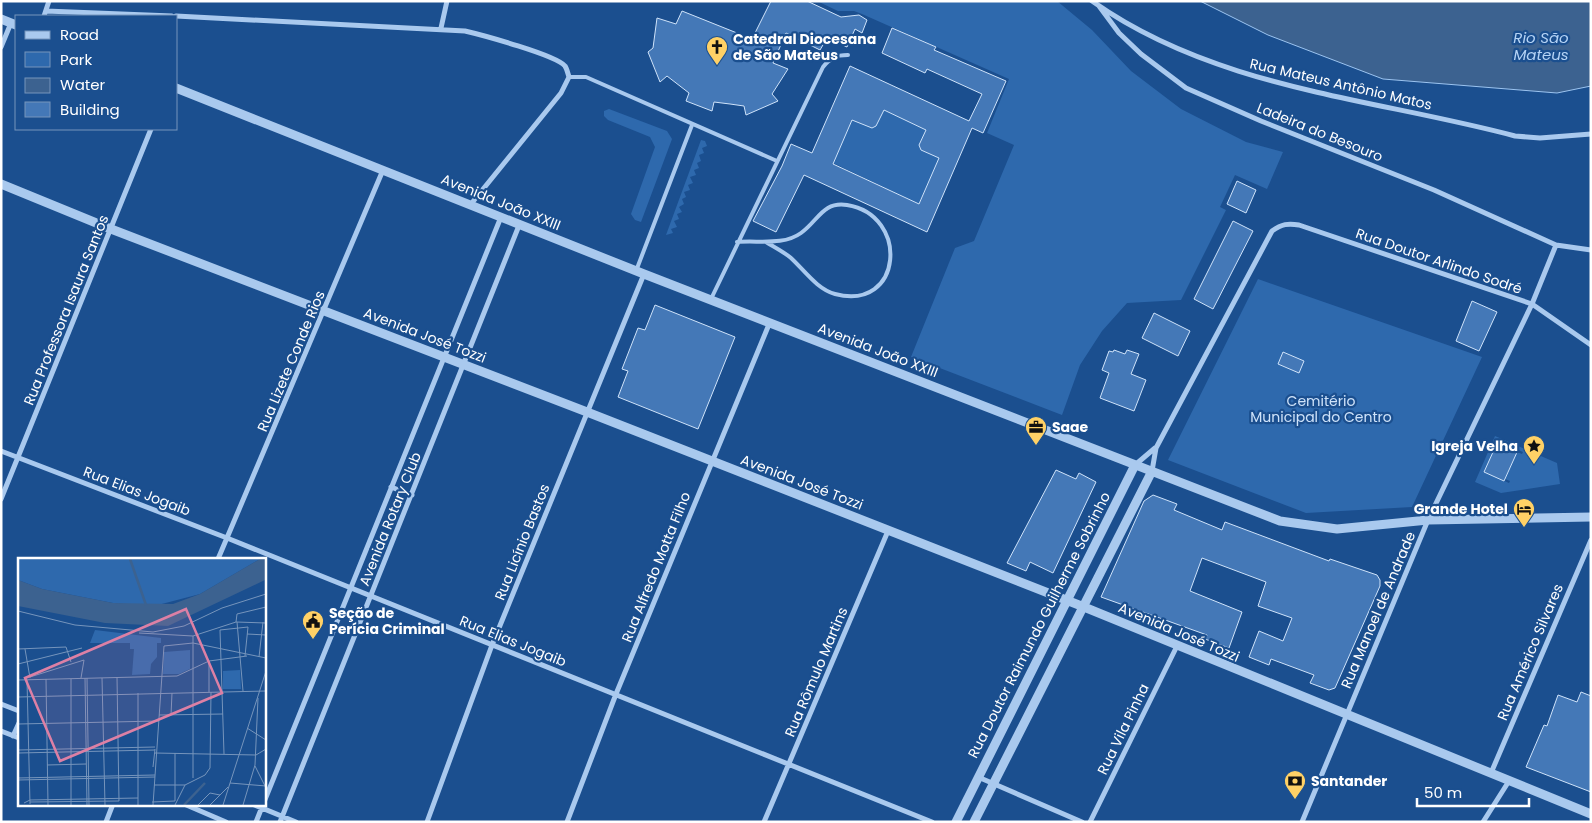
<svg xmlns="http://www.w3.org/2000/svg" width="1592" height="823" font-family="Poppins,sans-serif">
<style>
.green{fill:#2e69ad;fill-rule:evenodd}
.water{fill:#3c6290;stroke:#9cc4f0}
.building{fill:#4478b7;stroke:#cfe3fa;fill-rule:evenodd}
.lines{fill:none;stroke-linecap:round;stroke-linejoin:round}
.service{stroke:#a9c9ee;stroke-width:4}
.minor{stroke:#a9c9ee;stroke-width:5}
.tertiary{stroke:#a9c9ee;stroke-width:9}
.labels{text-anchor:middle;stroke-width:4.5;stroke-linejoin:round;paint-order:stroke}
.poi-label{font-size:14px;font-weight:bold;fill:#fff;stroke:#1b4f8f;text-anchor:start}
.street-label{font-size:14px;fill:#fff;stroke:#1b4f8f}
.park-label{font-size:14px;fill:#cfe3fa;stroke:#1b4f8f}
.water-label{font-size:15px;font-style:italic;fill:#b5d3f5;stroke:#1b4f8f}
.inset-river{fill:none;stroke:#3c6290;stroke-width:2.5}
.inset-road{fill:none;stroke:#7695bc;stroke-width:1}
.view{fill:#dd80a5;fill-opacity:0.15;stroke:#dd80a5;stroke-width:2.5}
.inset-edge{fill:none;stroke:#fff;stroke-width:2.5}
</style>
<rect width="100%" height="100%" fill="#1b4f8f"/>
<path class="green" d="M817,1H1057L1092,30L1131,71L1181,109L1246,142L1283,152L1267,189L1235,175L1220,207L1226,210L1181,300L1127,303L1102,331L1080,365L1062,415L911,357L955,248L974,241L1014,145L987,133L1009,79L862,14L854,11H838Z
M861,99L947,140L919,204L833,163Z
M609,109L667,131L672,139L641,222L635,220L631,214L655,147L650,137L608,120L604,116V111Z
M701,140L705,141L707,146L702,148L704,153L699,155L701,161L697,163L699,168L694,170L696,175L690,177L693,183L688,185L690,190L684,192L686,197L682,199L684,204L679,207L682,212L677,214L679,219L674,221L677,227L671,229L673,233L666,235Z
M1258,279L1482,357L1412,507L1306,513L1168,460Z
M1495,436L1557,463L1560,484L1501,493L1475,482ZM1498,441L1523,452L1522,454L1517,452L1505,479L1510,481L1509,483L1485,472Z"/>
<path class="water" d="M1200,1H1591V86L1557,93L1383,79L1268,35Z"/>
<path class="building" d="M771,1H807L841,17L859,15L867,20L862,33L855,29L847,47L827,38L820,50L786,33L773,63L788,69L772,94L778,101L746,115L744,106L730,104L714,102L712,111L686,101L689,93L667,76L660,82L648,52L653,48L657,18L676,24L682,11L752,39Z
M892,28L936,47L934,50L1006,81L983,133L972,128L927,232L804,175L776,232L753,221L782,166L791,144L812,153L850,66L969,121L982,94L927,69L925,73L882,53ZM884,110L926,130L919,145L921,150L939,158L919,204L833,164L852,120L872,128L876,126Z
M1237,181L1256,190L1246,213L1227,204Z
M1233,221L1253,231L1213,309L1194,299Z
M1472,301L1497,312L1479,351L1456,341Z
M655,305L735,337L698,429L618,397L628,371L622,369L638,328L645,330Z
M1154,313L1190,331L1178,356L1142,338Z
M1114,350L1125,354L1127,350L1139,354L1131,374L1146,380L1134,411L1100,398L1109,373L1102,370L1109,351L1113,352Z
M1283,352L1304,361L1299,373L1278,364Z
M1498,441L1518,450L1504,481L1484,472Z
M1056,470L1076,479L1079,473L1096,482L1053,573L1030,562L1026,571L1007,563Z
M1153,495L1177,504L1174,510L1222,530L1225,522L1329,561L1330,559L1377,575L1380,580V586L1335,688L1329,690L1310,683L1314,675L1271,659L1269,665L1249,657L1259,631L1283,641L1292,618L1258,606L1266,582L1202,558L1190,591L1242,612L1229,648L1205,639L1207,635L1101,597L1144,501Z
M1581,692L1591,696V792L1526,767L1544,725L1547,726L1558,695L1577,702Z"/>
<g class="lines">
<path class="service" d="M569,77H586L777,161
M737,242C758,240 783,246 801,233C818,221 823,201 847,205C910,215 903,312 835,294C817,289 805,271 791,258C784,252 774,247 766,242
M636,271L692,125
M711,299L823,67C830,58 836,55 848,55"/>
<path class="minor" d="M1092,1C1216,89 1372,98 1515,136L1540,138L1591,134
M1099,6L1119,33L1141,54L1186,88L1261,121L1434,190L1556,245L1591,250
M46,11L172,16
M44,16L49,1
M176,16L465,31C482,35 556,55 565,66C567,69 568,74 569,77L561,93L471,204
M441,28L447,1
M1,47L11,23
M1,451L227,538L932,822
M1135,465L1155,448
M1152,471L1156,448L1272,231C1282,224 1288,223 1299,225L1532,304L1591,345
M391,487L412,495
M1,499L151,129
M218,559L383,170
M1,704L19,711
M1,731L19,738
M13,736L19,723
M1491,773L1591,540
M978,777L1082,822
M264,802L501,217
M184,804L226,822
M252,804L296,822
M106,822L113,804
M256,822L262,807
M280,822L520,223
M427,822L492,645L644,274
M567,822L616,694L770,322
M764,822L888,531
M1090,822L1177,646
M1302,822L1428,520L1532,304L1556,245
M1483,822L1509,781"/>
<path class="tertiary" d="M1,19L16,25
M176,88L644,274L1280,521L1337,529L1428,520L1591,517
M1,184L111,229L587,412L1084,607L1591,814
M956,822L1135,465
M974,822L1152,471"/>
</g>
<defs>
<g id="church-pin" transform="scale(1.125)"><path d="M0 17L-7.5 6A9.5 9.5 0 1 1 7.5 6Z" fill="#ffd166" stroke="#1b4f8f"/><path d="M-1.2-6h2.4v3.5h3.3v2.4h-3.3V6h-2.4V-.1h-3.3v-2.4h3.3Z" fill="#111"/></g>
<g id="office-pin" transform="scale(1.125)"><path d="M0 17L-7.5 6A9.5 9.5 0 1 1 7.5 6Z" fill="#ffd166" stroke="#1b4f8f"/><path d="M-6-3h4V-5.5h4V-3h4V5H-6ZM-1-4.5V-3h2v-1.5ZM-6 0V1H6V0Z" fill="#111"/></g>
<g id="sight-pin" transform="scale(1.125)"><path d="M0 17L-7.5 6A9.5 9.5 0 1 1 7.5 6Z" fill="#ffd166" stroke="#1b4f8f"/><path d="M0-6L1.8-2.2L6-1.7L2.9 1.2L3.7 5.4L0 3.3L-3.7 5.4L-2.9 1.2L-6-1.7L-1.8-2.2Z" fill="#111"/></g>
<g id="hotel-pin" transform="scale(1.125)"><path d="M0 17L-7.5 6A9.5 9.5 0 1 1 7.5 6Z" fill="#ffd166" stroke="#1b4f8f"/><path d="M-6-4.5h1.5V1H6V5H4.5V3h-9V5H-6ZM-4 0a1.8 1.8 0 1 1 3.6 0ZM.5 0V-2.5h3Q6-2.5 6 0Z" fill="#111"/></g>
<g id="civic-pin" transform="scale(1.125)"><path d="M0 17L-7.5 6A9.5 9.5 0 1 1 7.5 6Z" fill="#ffd166" stroke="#1b4f8f"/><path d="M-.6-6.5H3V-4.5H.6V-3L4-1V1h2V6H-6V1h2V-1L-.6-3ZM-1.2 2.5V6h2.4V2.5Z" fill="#111"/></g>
<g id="bank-pin" transform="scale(1.125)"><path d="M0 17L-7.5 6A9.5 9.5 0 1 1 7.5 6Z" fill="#ffd166" stroke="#1b4f8f"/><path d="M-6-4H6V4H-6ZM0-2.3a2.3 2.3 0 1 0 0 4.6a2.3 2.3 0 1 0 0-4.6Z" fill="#111"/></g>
</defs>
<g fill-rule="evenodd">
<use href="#church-pin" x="717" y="47"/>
<use href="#office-pin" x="1036" y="427"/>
<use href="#sight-pin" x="1534" y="446"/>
<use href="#hotel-pin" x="1524" y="509"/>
<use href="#civic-pin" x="313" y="621"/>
<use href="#bank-pin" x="1295" y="781"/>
</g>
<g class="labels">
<g class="poi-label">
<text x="733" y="44">Catedral Diocesana<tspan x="733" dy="16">de São Mateus</tspan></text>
<text x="1052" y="432">Saae</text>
<text x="1518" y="451" text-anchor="end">Igreja Velha</text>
<text x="1508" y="514" text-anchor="end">Grande Hotel</text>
<text x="329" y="618">Seção de<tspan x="329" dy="16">Perícia Criminal</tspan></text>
<text x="1311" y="786">Santander</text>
</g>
<g class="street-label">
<text transform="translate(1341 84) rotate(13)" y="5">Rua Mateus Antônio Matos</text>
<text transform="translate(1320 132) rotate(22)" y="5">Ladeira do Besouro</text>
<text transform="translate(501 202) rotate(22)" y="5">Avenida João XXIII</text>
<text transform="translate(1439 261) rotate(19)" y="5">Rua Doutor Arlindo Sodré</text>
<text transform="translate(66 310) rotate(-68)" y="5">Rua Professora Isaura Santos</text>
<text transform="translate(425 335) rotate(21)" y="5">Avenida José Tozzi</text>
<text transform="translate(878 350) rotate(21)" y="5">Avenida João XXIII</text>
<text transform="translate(291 361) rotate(-67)" y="5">Rua Lizete Conde Rios</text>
<text transform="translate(802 482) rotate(21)" y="5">Avenida José Tozzi</text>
<text transform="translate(137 491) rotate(21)" y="5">Rua Elias Jogaib</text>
<text transform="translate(390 519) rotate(-68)" y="5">Avenida Rotary Club</text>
<text transform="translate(522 542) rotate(-68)" y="5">Rua Licínio Bastos</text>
<text transform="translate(656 567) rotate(-68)" y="5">Rua Alfredo Motta Filho</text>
<text transform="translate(1378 610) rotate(-67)" y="5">Rua Manoel de Andrade</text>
<text transform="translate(1039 625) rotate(-63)" y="5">Rua Doutor Raimundo Guilherme Sobrinho</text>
<text transform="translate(1179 632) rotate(23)" y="5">Avenida José Tozzi</text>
<text transform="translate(513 641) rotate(22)" y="5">Rua Elias Jogaib</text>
<text transform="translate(1530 652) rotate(-67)" y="5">Rua Américo Silvares</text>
<text transform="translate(816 672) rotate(-67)" y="5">Rua Rômulo Martins</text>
<text transform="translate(1123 729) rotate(-64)" y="5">Rua Vila Pinha</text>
</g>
<g class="park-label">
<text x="1321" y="406">Cemitério<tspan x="1321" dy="16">Municipal do Centro</tspan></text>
</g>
<g class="water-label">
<text x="1541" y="43">Rio São<tspan x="1541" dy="17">Mateus</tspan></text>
</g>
</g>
<g transform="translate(18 558)">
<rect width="248" height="248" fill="#1b4f8f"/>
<path d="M0,1H242L182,36L136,48L95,45L24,31L0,22ZM77,72L143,80V85H139V99L133,106L132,116L114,117L116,91H112V85H72ZM172,92V111L161,116H145L146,94ZM222,112L223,131H205V113Z" fill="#2e69ad"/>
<path d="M242,1H247V22L150,68L87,65L0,48V22L24,31L95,45L155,46L182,36Z" fill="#3c6290"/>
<path class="inset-river" d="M112,1L128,47M166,247L187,225"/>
<path class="inset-road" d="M0,53L57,67L135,74L166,68L204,50L248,36M218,64L219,56L248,49M219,64L225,133M202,72L206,196M202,72L230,69L227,98M121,75L175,78L218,64L248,65M229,76L248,77M175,78V220M0,91L48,89L53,104M7,91L12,120M241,99L245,64M0,106L64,90M12,119L66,102L63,120M67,120L69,247M69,120L71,247M84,120L87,247M28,121L30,247M53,121V247M0,122L159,118L191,103L229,98M9,122L12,246M191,134V103M120,135V247M0,139L248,133M141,157L205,156M153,157L154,135M0,166L141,163M229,170L248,182M0,192L137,189M0,195L137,192M137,195L238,197L248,191M157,195V243M29,207L68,206M237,208L248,230M135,209L137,191M0,220L137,217M0,222L137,219M212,225L248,228M136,227H167M12,244L101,243L99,119M134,244L157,243M6,245L12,242L120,240M135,247L146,88L175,85L248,100M157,247L167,227L187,217L192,210L193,134M180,247L192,235L202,237M192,247L210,229M205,247L248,113M225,247L237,207L240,140"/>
<path class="view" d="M168,51L204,135L42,203L7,120Z"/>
<rect width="248" height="248" class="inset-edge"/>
</g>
<rect width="1592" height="823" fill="none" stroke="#ffffff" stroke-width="5"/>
<rect x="15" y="15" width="162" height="115" fill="#1b4f8f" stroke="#7695bc"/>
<rect x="25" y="31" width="25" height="8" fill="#a9c9ee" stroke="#7695bc"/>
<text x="60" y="40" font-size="15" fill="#ffffff">Road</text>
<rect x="25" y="52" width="25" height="15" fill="#2e69ad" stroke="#7695bc"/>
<text x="60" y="65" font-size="15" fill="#ffffff">Park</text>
<rect x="25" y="78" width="25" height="15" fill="#3c6290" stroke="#7695bc"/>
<text x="60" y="90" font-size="15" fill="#ffffff">Water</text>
<rect x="25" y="102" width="25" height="15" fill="#4478b7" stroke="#7695bc"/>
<text x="60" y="115" font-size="15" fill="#ffffff">Building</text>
<path d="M1417 798v8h112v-8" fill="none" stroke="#ffffff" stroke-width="2.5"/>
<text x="1424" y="798" font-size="15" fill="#ffffff" stroke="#1b4f8f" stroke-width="4" paint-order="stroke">50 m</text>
</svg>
